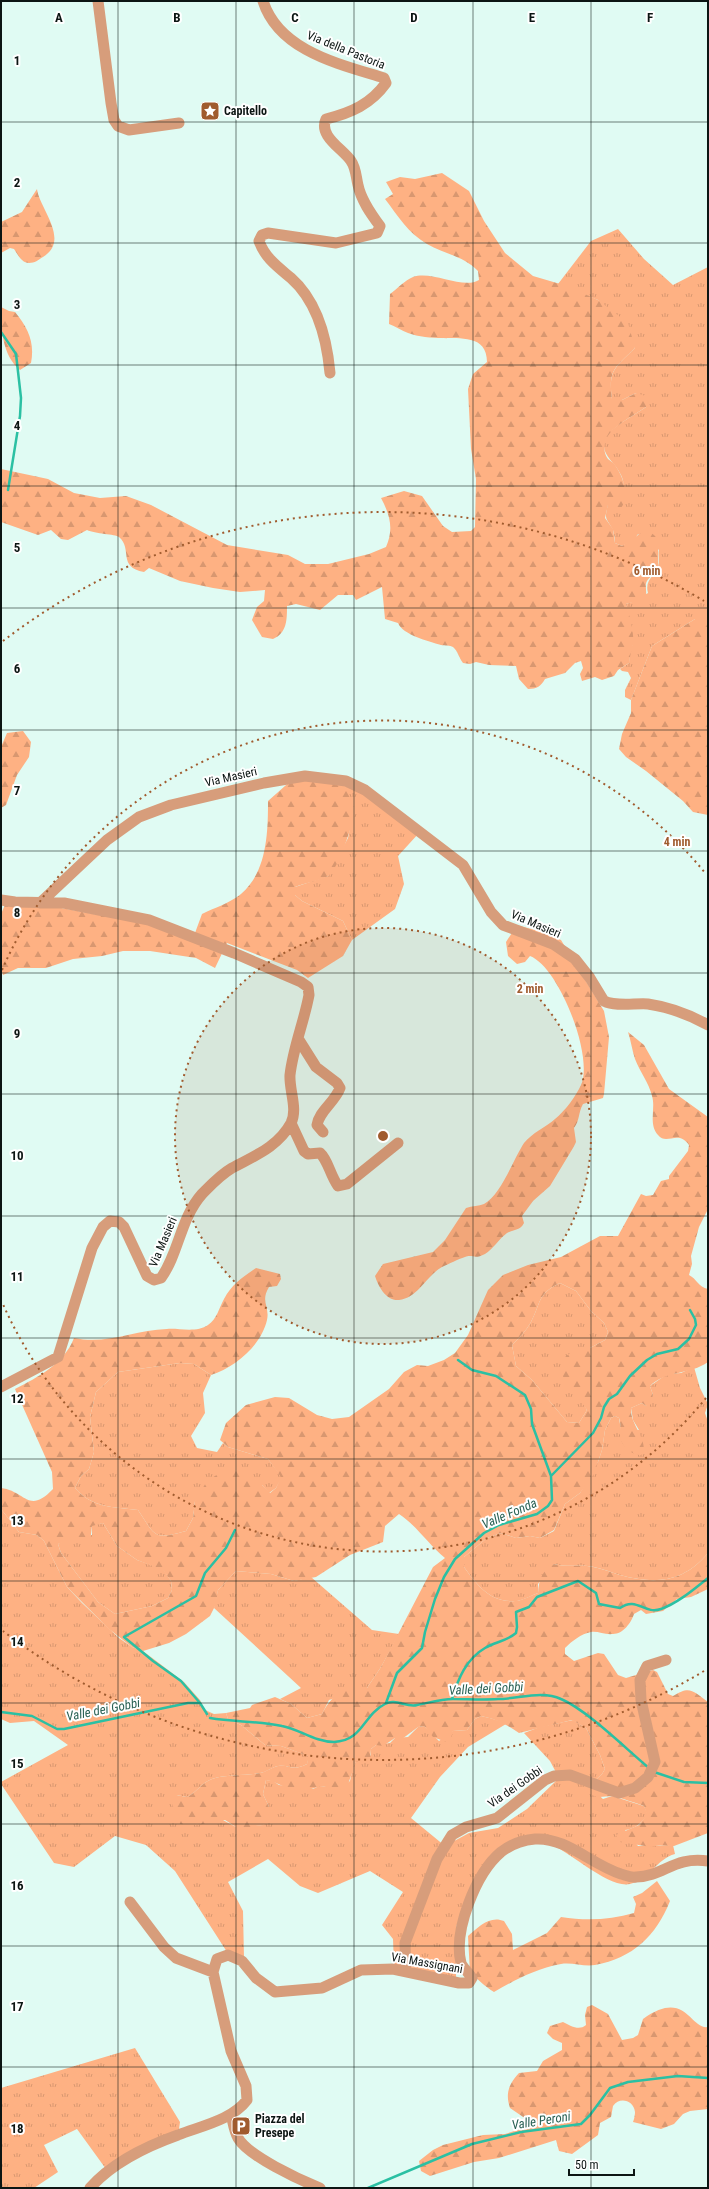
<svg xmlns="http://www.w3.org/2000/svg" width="709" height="2189" font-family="'Roboto Condensed',sans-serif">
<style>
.grass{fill:url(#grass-tufts)}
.forest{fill:url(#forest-firs);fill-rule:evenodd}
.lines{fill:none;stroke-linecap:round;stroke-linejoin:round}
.stream{stroke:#2bc0a3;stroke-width:2.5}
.minor{stroke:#d79d7b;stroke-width:11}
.grid{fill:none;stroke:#0c1513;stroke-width:1;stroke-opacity:0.55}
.ring{fill:none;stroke:#a05b2e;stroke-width:2;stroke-dasharray:2 4}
.labels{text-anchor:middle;stroke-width:4;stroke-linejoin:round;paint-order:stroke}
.street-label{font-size:12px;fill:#0c1513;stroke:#fff}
.poi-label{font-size:12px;font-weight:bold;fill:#0c1513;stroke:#fff;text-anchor:start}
.water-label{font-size:13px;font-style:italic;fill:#286053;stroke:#fff}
.grid-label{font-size:13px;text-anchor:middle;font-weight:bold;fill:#0c1513;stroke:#fff;stroke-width:4;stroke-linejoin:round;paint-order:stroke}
.centre{fill:#a05b2e;stroke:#fff;stroke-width:2}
.ring-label{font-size:12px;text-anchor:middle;font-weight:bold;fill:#a05b2e;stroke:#fff;stroke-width:4;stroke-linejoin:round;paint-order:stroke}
</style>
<defs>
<pattern id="grass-tufts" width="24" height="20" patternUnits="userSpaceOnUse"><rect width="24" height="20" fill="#feb183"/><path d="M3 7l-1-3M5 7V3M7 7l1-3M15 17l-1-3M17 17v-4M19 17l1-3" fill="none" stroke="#d89770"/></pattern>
<pattern id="forest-firs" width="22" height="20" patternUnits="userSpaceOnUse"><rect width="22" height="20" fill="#feb183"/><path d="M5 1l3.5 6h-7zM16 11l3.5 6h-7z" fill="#d89770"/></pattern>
</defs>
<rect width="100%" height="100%" fill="#e0fbf3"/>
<path class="grass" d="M618,229L644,259L673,285L708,267V619H695L652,646L631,700L625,697V690L631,678L628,672L622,671L620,669L629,663L630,650L633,644L626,604L632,602L648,593C644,578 657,576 659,563C659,559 658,554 659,550L638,534L634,540L622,546L615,543C615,539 614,533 613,530C606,517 604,521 608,504L621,507C623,496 626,485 621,475C614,459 594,452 610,432C617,424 636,414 646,407L636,393L622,400H612C608,369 615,368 635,348L598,300L558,284L591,241Z
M345,785L353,787L419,833L398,856L404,884L395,909L352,940L343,921L302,901L295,895V887L328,876L348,838L350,828Z
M560,1283L576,1291L591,1311L604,1323L608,1332L605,1340L590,1348H577L582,1401L587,1410L579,1423L567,1422L532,1380L516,1366L512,1345C519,1338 526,1331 531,1322C541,1303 537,1294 560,1283Z
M180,1363L194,1364L211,1375L203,1393L205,1413L191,1436L197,1448L217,1452L223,1443L228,1447L268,1459L282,1477L276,1488L269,1493L262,1485L195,1501L193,1518L186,1531C153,1540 156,1537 138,1510C113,1507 92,1508 75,1488L81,1476L89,1469L94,1452L90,1417L96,1392L118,1372Z
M694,1367L700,1388L708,1404L705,1413L708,1422V1553C684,1582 656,1585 620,1575C610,1572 598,1567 588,1566C576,1565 566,1567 554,1564L538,1584V1593C532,1595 524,1600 517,1601C490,1603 478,1586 464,1567V1557L487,1538L501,1533L516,1538L530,1536L540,1538L554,1531L565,1504L580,1493L598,1462L602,1450L605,1430L611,1418L615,1416L619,1418L621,1430H639L633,1420L631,1408L642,1403L646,1406L653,1395L650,1386L667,1374L681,1373Z
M1,1509L19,1532L37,1535L44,1541L67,1587L82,1603L119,1638L132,1647L143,1651L184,1682L200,1700L205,1710L214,1714L226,1713L228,1719L241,1725L265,1745L281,1746L309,1756L307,1764C292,1772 290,1764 278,1766C272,1767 267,1772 260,1773C245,1776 226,1774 212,1779C201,1783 197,1792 187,1797L176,1795L236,1827L263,1825L269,1807L263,1794L266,1780L273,1781L279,1785L313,1789L319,1786L341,1788L350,1781L353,1767L356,1762H364L371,1755V1749L376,1745L390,1743L395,1738L408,1737L418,1727L424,1726L439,1741L453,1731L467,1730L475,1719L481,1716C489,1718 499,1720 506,1724L468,1747L440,1777L411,1818L445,1846L469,1833L498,1828L527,1809L559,1778L550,1761L524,1733L540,1727L573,1720L586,1728L600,1755L605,1769L602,1774L589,1786L603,1799L612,1796L644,1806L648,1815C641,1823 635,1829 625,1830L638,1846L673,1845L675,1854C657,1859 648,1880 630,1884C609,1889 568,1850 548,1843C540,1840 518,1843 508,1843L466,1901L456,1927V1978L394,1966L393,1939L382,1925L403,1892L370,1871L318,1893L300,1886L268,1859L228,1882L243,1911L244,1958L227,1952L175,1871L146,1845L115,1836L74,1867L54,1863L1,1784V1782L68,1745L34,1721L10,1723L1,1719Z
M103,1523L117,1546L137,1560L163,1569L171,1581L172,1590L168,1598L152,1606L115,1614L98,1602L61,1553L58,1544L65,1540L92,1535V1525Z
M236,1571L271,1574L294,1581L311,1577L372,1630L399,1634L381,1667L367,1688L329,1700L322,1714L307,1718L291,1704L280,1699L301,1688L214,1608L218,1590Z
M135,2048L180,2122L179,2129L106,2169L77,2129L44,2145L58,2172L34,2188H1V2088Z"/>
<path class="forest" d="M442,173L469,191L484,221L505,253L533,276L567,286L598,300L628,323L635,348C615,368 608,369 612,399L622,400L636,393L646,396V407C636,414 617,424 610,433C604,440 602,451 608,459C610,461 613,462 615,465C623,476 630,496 621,508L608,505L605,518L613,529L615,543L622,546L644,531C661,534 658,544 658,557C658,561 659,565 658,569C656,574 650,576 647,581C644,586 648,592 645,599L626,604C629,613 635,636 633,645C631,651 630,656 629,663L618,670L614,676L602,680L595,677L582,681L580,674L583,668L581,661L575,663L565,673L545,679C541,686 537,689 528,689L519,679L516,666L489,665L476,662L470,664L463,663C459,658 458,651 453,647C450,645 445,646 441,645C428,641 403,635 398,623L385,619L382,587L356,600L353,595H338L320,610L296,604L287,606C287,620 287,633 273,639L262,637L252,620L257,607L264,601L265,590L240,592L213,588L180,581L149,568L144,572C117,567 133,549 119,537C115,534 95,534 87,530L68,540L61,539L51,530L38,535L1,522V469L48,479L74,493L100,498L126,496L151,505L227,545L288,555L305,564H328L369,554L386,547C394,529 390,515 381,498L404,491L422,496L443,526L452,532L471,531L475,527L476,479L471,449L468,389L473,374L487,362C487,334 459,339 442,338C432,338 418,337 408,333C402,331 395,326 389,324L390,294C397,289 405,280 413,277C432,270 463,290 479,280L478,271C464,256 444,254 427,244C408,233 398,216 385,199L393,194L386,182L400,177L415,179Z
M37,189C39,208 71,240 43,257C38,260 35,263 29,263C22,263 18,255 14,249L10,248L1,253V222L22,212Z
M1,307L9,311L15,312C28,328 35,342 31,363L20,370C2,355 1,329 1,307Z
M695,619H708V815L693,812L683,801L646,771L626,757L619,749L622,734L631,713V700L652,646Z
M23,731L31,742L29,757L17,775L6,805L1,808V747L7,733Z
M341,776L356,811C351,826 340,867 328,876C319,881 305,883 295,887V895L302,901L343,921L352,940L343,956L308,978L297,970L227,943L215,968L196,958L150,951H123L102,956L73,959L46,968H18L3,975L1,969V914L8,898L195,933L202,914C214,908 230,903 241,894C267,872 268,833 268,801L294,778Z
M517,925L542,932L561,940L604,1011L609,1037L604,1094L603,1098L583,1104C578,1113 580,1120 574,1128L576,1142L573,1148L550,1186L533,1201L522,1216L524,1223C520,1231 514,1229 507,1233C499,1239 493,1249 485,1254C474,1260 473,1254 465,1257C458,1259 449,1264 442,1267C427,1275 418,1298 399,1300C386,1301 378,1286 375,1276L383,1264L433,1252L445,1240L466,1208C472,1206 479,1206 484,1204C501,1195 513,1160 524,1143C532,1133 546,1127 555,1119C565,1111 576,1096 581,1085C594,1057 559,967 530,956L525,962L517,964L508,956L506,942Z
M628,1032L644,1045L669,1089L708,1117V1209L699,1227L691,1256L692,1264L689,1275C697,1279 698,1287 708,1289V1362C690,1375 666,1370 650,1386L653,1395L650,1405L646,1406L642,1403L631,1408C630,1424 645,1435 644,1452L641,1455C631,1456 619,1443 620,1434C620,1427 621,1424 619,1418L615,1416L611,1418L605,1430L602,1450L594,1474L580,1493L565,1504L554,1530L540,1538L530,1536L516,1538L501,1533L487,1538L464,1557V1567C478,1586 490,1603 517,1601C523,1600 532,1595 538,1593C539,1579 542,1571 554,1564C566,1567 576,1565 587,1566C598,1567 610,1572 620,1575C656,1585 684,1582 708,1553V1589L691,1597L677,1599L663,1611L646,1614L641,1610L634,1614C631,1623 623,1634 613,1634C605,1635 598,1631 591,1632C581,1634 572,1641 565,1648V1654L574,1661L598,1653L604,1654L618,1675L626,1678L653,1670L657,1672L668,1694L673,1696C690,1685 693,1691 708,1702V1833L674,1846L660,1845L651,1847L620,1842L616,1835L639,1825L647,1815L644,1806C640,1804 617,1797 612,1796C603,1796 596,1800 589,1792V1786L602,1774L605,1769L600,1755L586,1728L572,1720L519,1733C506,1724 496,1719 481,1716L475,1719L467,1730L453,1731L451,1738L446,1742L433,1737L424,1726L418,1727L402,1739L395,1738L383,1746L376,1745L371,1749L370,1762H356L347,1787C340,1788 336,1792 329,1794L326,1787C316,1785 311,1791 302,1791C288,1791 278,1782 266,1780L263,1794L269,1807L270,1813L268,1820L263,1825L243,1828L236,1827L225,1820L197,1825L180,1824L171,1801L176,1795L187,1797C197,1792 201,1783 212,1779C226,1774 245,1776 260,1773C266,1772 272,1767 278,1766C290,1764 292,1772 307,1764L308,1756L281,1746L265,1745L241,1725L228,1719L226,1713L250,1708L252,1705L275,1697L291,1704L307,1718L322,1714C332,1694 344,1688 367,1688L381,1667L433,1567L445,1558C428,1544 417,1526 399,1514L385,1526L383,1542L350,1555L316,1577L294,1581L271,1574L236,1571L218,1590L216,1604L210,1616L186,1634L169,1643L143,1651L132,1647L109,1629L67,1587L44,1541L37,1535L19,1532L1,1509V1488C26,1491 28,1515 53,1489L52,1472L15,1389C38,1377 64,1364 74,1338C107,1345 134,1330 167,1329C179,1328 197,1333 208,1325C217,1319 219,1308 224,1299C232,1284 243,1277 256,1268L280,1274L281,1279L277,1286L269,1287C260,1302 270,1306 267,1320C261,1346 235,1367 211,1375L194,1364L180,1363L118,1372L96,1392L90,1417L94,1452L89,1469L81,1476L75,1488C92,1508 113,1507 138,1510C156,1537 153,1540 186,1531L193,1518L195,1501L207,1481L223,1471L237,1468L253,1476L270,1493L276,1488L281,1477L268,1459L228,1447L220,1440L226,1423L246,1405L275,1397L289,1398L317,1415L332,1419L349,1417L389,1389L404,1372L417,1365L428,1366L444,1360L455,1353L468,1335L488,1290L503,1275L528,1265L561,1257L600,1236H618L641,1194L646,1196L653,1195L661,1181L669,1179V1176L688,1151L689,1145C678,1129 667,1146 658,1135C648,1124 656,1108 652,1096C649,1083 640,1072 635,1059C632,1050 631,1041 628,1032ZM560,1283L576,1291L591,1311L604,1323L608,1332L605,1340L590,1348H577L565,1357L562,1375L587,1410L579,1423L567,1422L532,1380L516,1366L512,1345C519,1338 526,1331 531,1322C541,1303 537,1294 560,1283ZM103,1523L117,1546L137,1560L163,1570L171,1581L172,1590L168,1598L152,1606L115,1614L98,1602L61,1553L58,1544L73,1539L85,1545L90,1542L92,1526Z
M657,1881L670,1901C656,1936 633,1958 595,1965C584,1967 572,1962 561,1964C535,1969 517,1979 494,1992C484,1986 478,1979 470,1973L468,1936C478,1927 490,1915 504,1921L512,1934L513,1950L547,1933L561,1917C586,1921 610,1920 634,1913L636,1904L633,1897L642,1893Z
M592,2005L608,2014L622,2040L633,2038L638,2035L643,2019C686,1988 690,2030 708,2027V2109L690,2111L683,2114L674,2124L661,2129L633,2122C634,2120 635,2115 635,2112C634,2101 620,2096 613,2106L611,2117L600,2123L598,2135L572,2154L559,2151L556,2140L499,2158L474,2162L430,2176L421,2171L419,2161L433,2150L443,2145L483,2135L505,2134L527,2127L529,2121L510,2108C505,2093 509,2084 519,2073L537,2071L543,2061L562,2050V2043L553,2039L547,2033L550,2026L563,2022C571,2026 579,2031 586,2025L585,2015L587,2007Z"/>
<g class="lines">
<path class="stream" d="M1,332L16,354L21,398L20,416L8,490
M458,1360L472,1370L496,1376L525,1395L531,1409L532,1424L551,1476
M452,1699C458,1679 466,1659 485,1648C495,1642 507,1641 516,1633L517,1627L516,1612L529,1607L537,1597L578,1581L596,1593L599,1604L620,1608C637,1596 644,1615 661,1609C678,1603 694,1589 708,1578
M200,1703L181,1681L153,1661L124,1637L196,1596L205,1573L226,1548L235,1530
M386,1703L397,1673L422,1648L425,1632L435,1599L444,1577L455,1559L484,1533L499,1525L537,1514L548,1506L552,1500L551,1476L593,1433L601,1418L604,1407L609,1399L617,1394L630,1376L647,1360L657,1354L678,1349L689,1339L696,1325L695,1319L690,1310
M1,1712L32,1716L57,1729H64L188,1703H200L207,1714
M210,1718C234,1722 258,1721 282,1726C299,1729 315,1742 334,1742C363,1741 363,1715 385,1704C395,1698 407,1708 417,1705C428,1703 441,1699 453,1699C468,1699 483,1700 498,1699C518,1699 542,1690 561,1699C587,1710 625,1748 649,1768
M654,1772L684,1782L708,1783
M368,2188L472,2144L521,2132L581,2124L590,2115L610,2088L628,2082L678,2076L708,2078"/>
<path class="minor" d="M98,1L111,103L114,120L118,126L129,130L179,123
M263,1C279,51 339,64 384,78L386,83C371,104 351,113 326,119C318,136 343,149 351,161C356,168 356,177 358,185C361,200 371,214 380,226L377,233L336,243L268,233L262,235L259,241C265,258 278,267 291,278C317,301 327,340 330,373
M1,900L15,902L64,903L149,920L234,953L301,982L308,987L309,995C304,1022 293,1048 290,1075C289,1090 298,1109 291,1123C278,1147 254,1156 232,1168C220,1175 211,1185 202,1194C180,1219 179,1253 161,1278L154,1280L147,1276L124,1227L119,1222L110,1221L103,1227L92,1248L58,1357L1,1387
M40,903L107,840L139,817L171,805L264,783L305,776L346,781L365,790L463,865L491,912L503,925L553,944L575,959L590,978L604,1001C616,1007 635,1003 648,1004C669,1007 690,1015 708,1025
M299,1040L316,1067L337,1083L340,1088C335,1102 319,1111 317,1125L323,1132
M291,1123L304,1151L308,1154L320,1153C328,1160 330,1175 338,1186L347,1184L398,1143
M130,1902L164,1947L176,1958L213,1972
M406,1972L405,1943L437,1859L452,1835L466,1827L497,1818L545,1780L554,1776L570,1775L619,1793L635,1788L648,1777L655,1762L641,1700L640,1680L647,1666L666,1660
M231,2114C233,2122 234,2131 238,2138C248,2156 300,2180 320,2188
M90,2188C112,2163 147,2146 178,2135C201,2126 232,2120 247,2100L246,2086L231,2051L213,1972L217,1959L228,1955L242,1961L256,1978L275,1992L322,1988L361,1970L393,1969L459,1983H469L472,1978C469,1973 463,1968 461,1963C453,1931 476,1873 501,1852C510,1845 523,1840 535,1839C566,1837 592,1865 621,1874C625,1875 631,1878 636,1877C664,1876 674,1856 708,1861"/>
</g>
<path class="grid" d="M118,1V2188M236,1V2188M354,1V2188M473,1V2188M591,1V2188M1,122H708M1,243H708M1,365H708M1,486H708M1,608H708M1,730H708M1,851H708M1,973H708M1,1094H708M1,1216H708M1,1338H708M1,1459H708M1,1581H708M1,1703H708M1,1824H708M1,1946H708M1,2067H708"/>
<circle cx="383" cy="1136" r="208" fill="#a05b2e" fill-opacity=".12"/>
<g class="ring">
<circle cx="383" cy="1136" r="208"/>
<path d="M706 1398A416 416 0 0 1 2 1302M2 970A416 416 0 0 1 706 874"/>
<path d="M704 1671A624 624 0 0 1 3 1631M3 641A624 624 0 0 1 704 601"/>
</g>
<defs>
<g id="sight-square" transform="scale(1)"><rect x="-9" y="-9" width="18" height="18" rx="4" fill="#a05b2e" stroke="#fff"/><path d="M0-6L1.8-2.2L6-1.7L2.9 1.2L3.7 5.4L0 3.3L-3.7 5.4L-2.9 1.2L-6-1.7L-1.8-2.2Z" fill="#fff"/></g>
<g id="parking-square" transform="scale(1)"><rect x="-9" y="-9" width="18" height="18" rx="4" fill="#a05b2e" stroke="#fff"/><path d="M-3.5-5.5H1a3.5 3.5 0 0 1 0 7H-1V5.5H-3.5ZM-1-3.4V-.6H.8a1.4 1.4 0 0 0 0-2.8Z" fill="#fff"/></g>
</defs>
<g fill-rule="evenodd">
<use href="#sight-square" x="210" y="111"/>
<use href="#parking-square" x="241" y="2126"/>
</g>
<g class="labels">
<g class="street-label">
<text transform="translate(346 50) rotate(22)" y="4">Via della Pastoria</text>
<text transform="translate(231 777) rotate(-13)" y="4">Via Masieri</text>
<text transform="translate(536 924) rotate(23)" y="4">Via Masieri</text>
<text transform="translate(163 1242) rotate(-67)" y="4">Via Masieri</text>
<text transform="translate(515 1787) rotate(-35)" y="4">Via dei Gobbi</text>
<text transform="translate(427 1963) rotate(10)" y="4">Via Massignani</text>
</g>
<g class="poi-label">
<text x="224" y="115">Capitello</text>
<text x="255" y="2123">Piazza del<tspan x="255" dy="14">Presepe</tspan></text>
</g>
<g class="water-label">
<text transform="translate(509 1513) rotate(-23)" y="5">Valle Fonda</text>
<text transform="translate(486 1688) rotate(-3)" y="5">Valle dei Gobbi</text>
<text transform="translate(103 1709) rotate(-11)" y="5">Valle dei Gobbi</text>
<text transform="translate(541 2120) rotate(-9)" y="5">Valle Peroni</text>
</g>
</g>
<g class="grid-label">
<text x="59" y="22">A</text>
<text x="177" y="22">B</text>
<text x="295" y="22">C</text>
<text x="414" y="22">D</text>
<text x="532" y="22">E</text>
<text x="650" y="22">F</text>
<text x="17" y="65">1</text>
<text x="17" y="187">2</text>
<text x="17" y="309">3</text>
<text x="17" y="430">4</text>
<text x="17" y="552">5</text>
<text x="17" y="673">6</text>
<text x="17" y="795">7</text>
<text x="17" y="917">8</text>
<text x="17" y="1038">9</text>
<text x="17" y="1160">10</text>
<text x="17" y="1281">11</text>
<text x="17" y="1403">12</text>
<text x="17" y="1525">13</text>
<text x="17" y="1646">14</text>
<text x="17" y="1768">15</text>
<text x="17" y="1890">16</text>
<text x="17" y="2011">17</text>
<text x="17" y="2133">18</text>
</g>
<circle cx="383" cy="1136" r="6" class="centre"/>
<g class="ring-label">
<text x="647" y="575">6 min</text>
<text x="677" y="846">4 min</text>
<text x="530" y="993">2 min</text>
</g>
<rect width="709" height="2189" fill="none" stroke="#0c1513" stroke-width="4"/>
<path d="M569 2169v6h65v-6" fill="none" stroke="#0c1513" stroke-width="2"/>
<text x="575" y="2169" font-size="12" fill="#0c1513" stroke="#ffffff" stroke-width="3" paint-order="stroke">50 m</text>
</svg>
